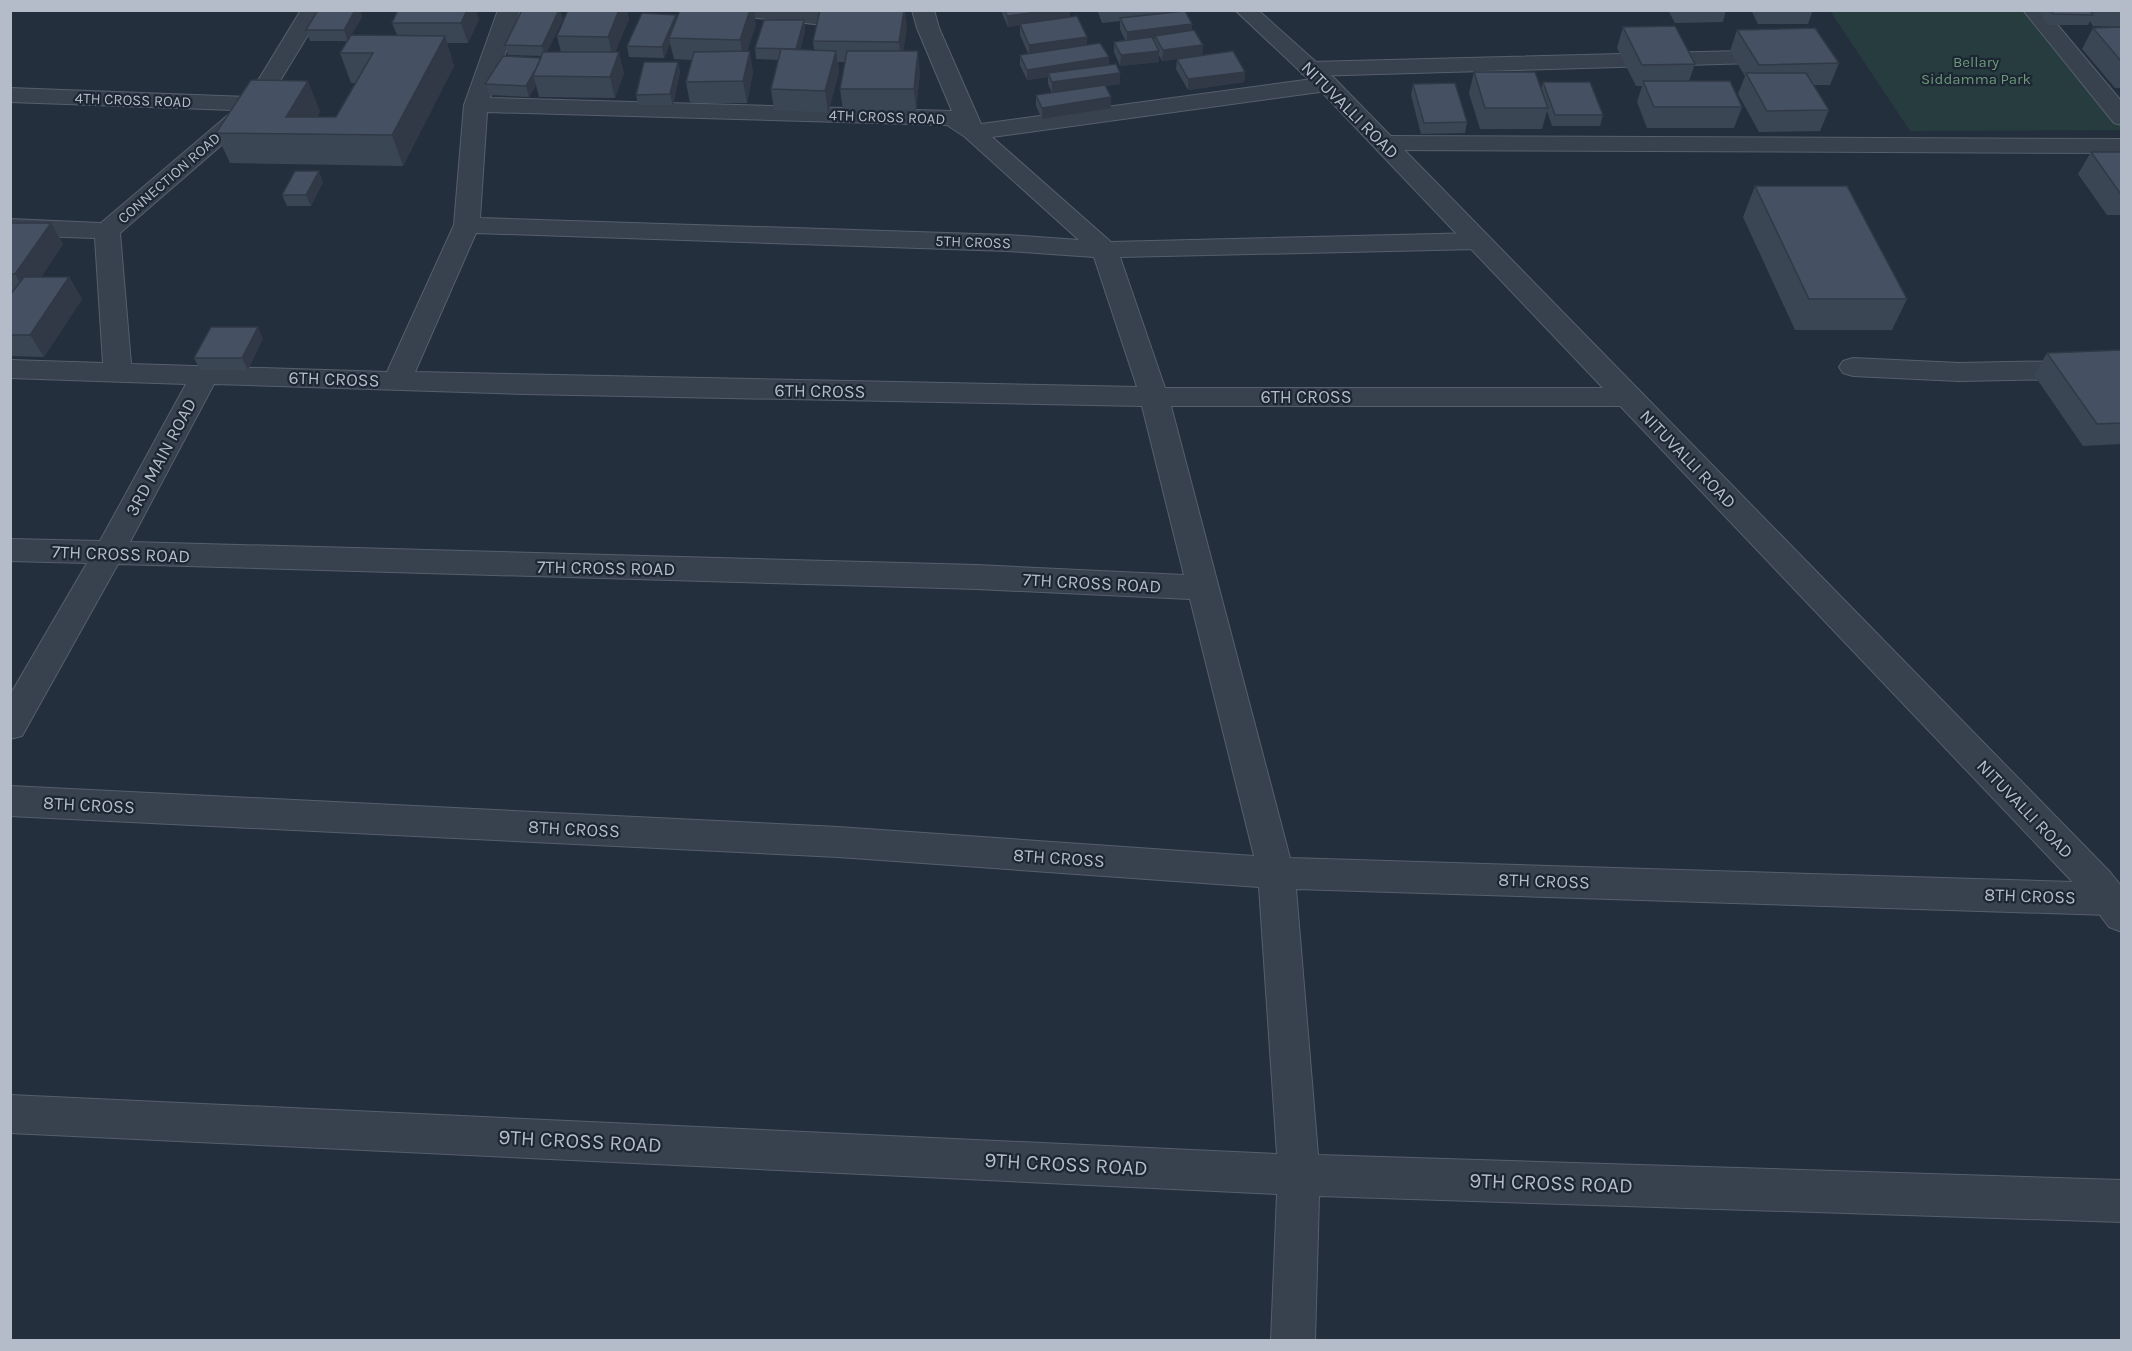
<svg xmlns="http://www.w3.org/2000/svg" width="2132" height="1351" font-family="Karla,sans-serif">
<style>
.green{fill:#263c3f}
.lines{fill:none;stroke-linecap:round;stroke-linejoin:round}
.minor-casing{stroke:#565f6c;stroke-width:2}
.tertiary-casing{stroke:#565f6c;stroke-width:2}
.minor{fill:#38414e;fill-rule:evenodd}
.tertiary{fill:#38414e;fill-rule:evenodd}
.wall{fill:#3b4654}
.shaded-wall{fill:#303945}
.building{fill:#455162;stroke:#303945;stroke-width:1.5}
.labels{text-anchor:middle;stroke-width:4.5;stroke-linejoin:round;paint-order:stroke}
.far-park-label{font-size:15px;fill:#6b9a76;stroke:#1d2633}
.far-street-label{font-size:15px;fill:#b4bcc9;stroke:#1d2633}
.street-label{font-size:18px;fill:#b4bcc9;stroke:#1d2633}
.near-street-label{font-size:21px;fill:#b4bcc9;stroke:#1d2633}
</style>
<rect width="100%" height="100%" fill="#242f3e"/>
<path class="green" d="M1830,11H2029L2121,126V130L1910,131Z"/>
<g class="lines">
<g class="minor-casing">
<path id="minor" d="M301,10H323L263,109L120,233L131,364L387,372L454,225L464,105L498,10H520L490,98L952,111L917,28L912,10H934L939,28L981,124L1327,77L1335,79L1338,84L1335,89L1327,91L992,137L1111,242L1478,233L1487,236L1491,241L1487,246L1478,249L1120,257L1165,388H1629L1639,390L1643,397L1639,404L1629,406H1171L1290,858L2108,883L2121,888L2122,909L2108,915L1296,889L1318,1155L2122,1180V1222L1319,1196L1315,1340H1271L1277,1194L10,1133V1095L1277,1154L1259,887L838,857L10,816V786L838,827L1254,856L1190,599L977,589L118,564L22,736L10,739V695L87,563L10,561V539L100,541L186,384L10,378V360L103,363L95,238L10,235V219L101,223L234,110L10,102V88L248,97ZM487,112L947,125L965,137L1079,240L1008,235L480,218ZM476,233L1008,251L1094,257L1137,387L415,372ZM214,384L525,394L1142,406L1184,575L977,565L130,542Z
M729,10H811L862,15L870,17L873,22L870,27L862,29L739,16L731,15Z
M2023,10H2045L2122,102V125L2114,123Z
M1779,50L1787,52L1790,57L1787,62L1310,76L1302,74L1299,69L1302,64L1310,62Z
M1384,136L2122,139V153L1384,150L1376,148L1372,143L1376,138Z
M1853,358L1959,363L2122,360V378L1959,381L1853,376L1843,373L1839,367L1843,361Z"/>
</g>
<g class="tertiary-casing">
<path id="tertiary" d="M1235,10H1258L1335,79L2110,872L2122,887V932L2109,927L2084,894L1319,89Z"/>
</g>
<use href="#minor" class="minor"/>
<use href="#tertiary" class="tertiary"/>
</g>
<path class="wall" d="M318,10H360L362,17L351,35H397L392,23L479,19L468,43H447L454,66L403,166L230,163L216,133L320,111L317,117H336L356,83H351L340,53L347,41H310L306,30Z
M522,10H560L563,19L547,52H561L557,36L568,10H627L629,19L615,52L624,73L615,98L539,97L536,85L529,97L489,95L485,84L541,58V56L508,55L505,45Z
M1002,10H1070V17L1087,45L1109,64L1120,73V84L1105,86L1111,108L1042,119L1036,106V95L1052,93L1048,84V77L1027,80L1020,65V55L1028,53L1020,35V25L1008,27L1002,13Z
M1097,10H1181L1192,30L1203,45L1202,55L1245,72L1244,82L1188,90L1176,69L1177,59L1162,61L1159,55V62L1120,66L1114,52V42L1125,40L1120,29V21L1102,23Z
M1668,10H1726L1723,22L1675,23Z
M1751,10H1813L1808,24H1758Z
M2038,10H2121V27L2093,26L2090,21L2088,25H2048Z
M677,19L756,24L747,51L753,72L747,103H690L686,82L692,60L674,59L670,43L664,58L629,57L627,46Z
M804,20L805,31L800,50H814L813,41L907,28L903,51L920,72L916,110H843L840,89L845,62H838L839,72L828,113L774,110L771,89L779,60L756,59L755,48Z
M1623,27L1695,64L1689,81L1742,107L1734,128H1647L1637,102L1642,86H1636L1617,48Z
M2121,27V88H2115L2082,49L2093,28Z
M1737,30L1839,63L1830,85H1814L1829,110L1820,131L1759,132L1738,94L1745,76L1730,51Z
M678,62L680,72L673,105H638L636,95Z
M1474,72L1541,90L1543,82L1603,115L1600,126H1552L1547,111L1542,129H1480L1469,93Z
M1413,84L1467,122L1465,133L1421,134L1411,95Z
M2091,152H2121V215H2107L2078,174Z
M323,182L311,206H287L282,195Z
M1755,186L1907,299L1892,330H1795L1743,217Z
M10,223H51L63,244L41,277H69L82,299L44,357L10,356Z
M263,338L248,370H200L194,358Z
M2121,350V444L2083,446L2034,375L2047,353Z"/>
<path class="shaded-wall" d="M355,10H360L362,17L348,41L344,30Z
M467,10H476L479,19L468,43L461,23Z
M559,10H560L563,19L545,56L542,46Z
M619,10H627L629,19L613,58L608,37Z
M750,10H754L756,24L744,61L740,40Z
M904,10H905L907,28L901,63L899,42Z
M1053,10H1070V19L1008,27L1007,16Z
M676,15L678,25L669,38L670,43L664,58L662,47Z
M804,20L805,31L798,60L796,49Z
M1192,24V35L1155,36L1154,40L1127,43V32Z
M445,36L454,66L403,166L392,135Z
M1087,37V48L1029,55V45Z
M1203,45L1202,55L1162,61L1163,50Z
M750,51L753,72L747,103L743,81Z
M836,51L839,72L828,113L825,91Z
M918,51L920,72L916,110L914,89Z
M1159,51V62L1120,66L1121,55Z
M619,52L624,73L615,98L610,77Z
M1109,57V68L1048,73V77L1027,80V70Z
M542,58L533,76L536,85L529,97L526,86Z
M678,62L680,72L673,105L670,94Z
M1245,72L1244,82L1188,90V79Z
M1120,73V84L1052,93V82Z
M308,81L320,111L306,134L286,117Z
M1111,97V108L1042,119V108Z
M319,171L323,182L311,206L306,195Z
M51,223L63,244L28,296L15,274Z
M69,277L82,299L44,357L30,335Z
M258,327L263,338L248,370L242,358Z"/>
<path class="building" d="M318,10H355L344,30H306Z
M398,10H467L461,23H392Z
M522,10H559L542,46L505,45Z
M568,10H619L608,37L557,36Z
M680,10H750L740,40L669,38Z
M820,10H904L899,42L813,41Z
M1005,10H1053L1007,16Z
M2051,10H2090L2093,15L2053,14Z
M1185,11L1192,24L1127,32L1120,18Z
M642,13L676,15L662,47L627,46Z
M1077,16L1087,37L1029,45L1020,24Z
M764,20H804L796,49L755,48Z
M1675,26L1695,64L1642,65L1623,27Z
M2121,27V61L2093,28Z
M1815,28L1839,63L1759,65L1737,30Z
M1194,30L1203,45L1163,50L1155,36Z
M351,35L445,36L392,135L216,133L251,80L308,81L286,117H336L373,53H340Z
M1152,37L1159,51L1121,55L1114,42Z
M1100,43L1109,57L1027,70L1020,55Z
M781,49L836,51L825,91L771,89Z
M750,51L743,81L686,82L694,52Z
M847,51H918L914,89H840Z
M1233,51L1245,72L1188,79L1177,59Z
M543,52H619L610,77L533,76Z
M503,56L541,58L537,67L526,86L485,84Z
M644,62H678L670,94L636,95Z
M1116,64L1120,73L1052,82L1048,73Z
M1474,72H1535L1548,108H1485Z
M1746,73H1806L1829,110L1767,111Z
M1643,81H1730L1742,107H1654Z
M1543,82H1590L1603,115H1555Z
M1455,83L1467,122L1424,123L1413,84Z
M1105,85L1111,97L1042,108L1036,95Z
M2091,152H2121V193H2120Z
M295,171H319L306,195H282Z
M1755,186H1847L1907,299H1809Z
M10,223H51L15,274H10Z
M24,277H69L30,335H10V295Z
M211,327H258L242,358H194Z
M2121,350V423L2097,424L2047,353Z"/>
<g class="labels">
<g class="far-park-label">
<text x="1976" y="67">Bellary<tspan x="1976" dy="17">Siddamma Park</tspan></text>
</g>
<g class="far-street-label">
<text transform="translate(133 100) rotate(2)" y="5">4TH CROSS ROAD</text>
<text transform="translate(887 117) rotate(2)" y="5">4TH CROSS ROAD</text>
<text transform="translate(169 178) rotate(-41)" y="5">CONNECTION ROAD</text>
<text transform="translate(973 242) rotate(2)" y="5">5TH CROSS</text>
</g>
<g class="street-label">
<text transform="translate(1350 110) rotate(45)" y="6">NITUVALLI ROAD</text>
<text transform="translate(334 379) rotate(2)" y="6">6TH CROSS</text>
<text transform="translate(820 391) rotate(1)" y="6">6TH CROSS</text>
<text x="1306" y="403">6TH CROSS</text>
<text transform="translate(161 457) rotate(-62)" y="6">3RD MAIN ROAD</text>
<text transform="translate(1688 459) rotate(46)" y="6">NITUVALLI ROAD</text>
<text transform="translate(121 554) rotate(2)" y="6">7TH CROSS ROAD</text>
<text transform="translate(606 568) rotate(1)" y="6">7TH CROSS ROAD</text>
<text transform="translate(1092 583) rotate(3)" y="6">7TH CROSS ROAD</text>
<text transform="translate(89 805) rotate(3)" y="6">8TH CROSS</text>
<text transform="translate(2025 809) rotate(46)" y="6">NITUVALLI ROAD</text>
<text transform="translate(574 829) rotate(3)" y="6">8TH CROSS</text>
<text transform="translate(1059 858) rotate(4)" y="6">8TH CROSS</text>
<text transform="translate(1544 881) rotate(2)" y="6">8TH CROSS</text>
<text transform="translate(2030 896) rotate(2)" y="6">8TH CROSS</text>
</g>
<g class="near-street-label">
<text transform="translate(580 1141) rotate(3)" y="7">9TH CROSS ROAD</text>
<text transform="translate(1066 1164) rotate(3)" y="7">9TH CROSS ROAD</text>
<text transform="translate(1551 1183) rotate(2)" y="7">9TH CROSS ROAD</text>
</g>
</g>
<rect width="2132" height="1351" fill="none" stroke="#b4bcc9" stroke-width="24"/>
</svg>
